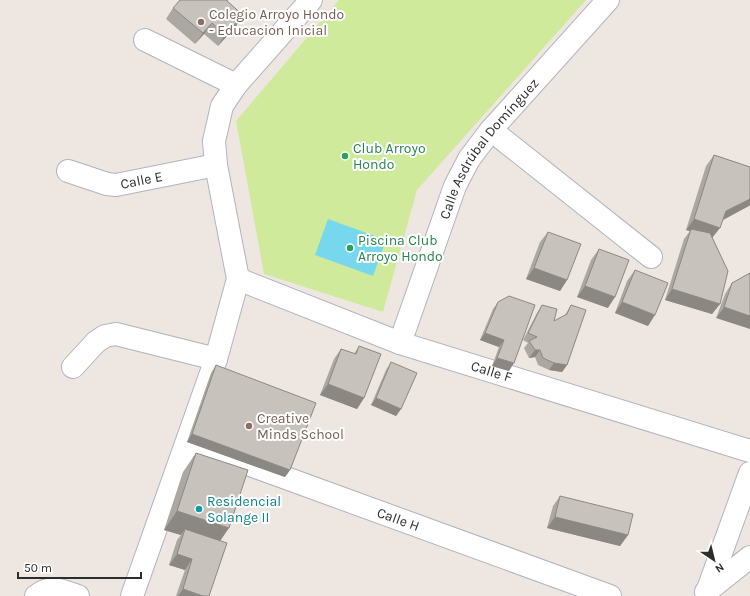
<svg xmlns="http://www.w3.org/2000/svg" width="750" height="596" font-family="Karla,sans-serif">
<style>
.pitch{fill:#cfea9b}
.water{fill:#77d8ed}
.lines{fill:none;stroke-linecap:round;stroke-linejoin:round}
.minor-casing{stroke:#b1b4bd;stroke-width:24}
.minor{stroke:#fff;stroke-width:22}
.wall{fill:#aba7a2}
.shaded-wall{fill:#8b8884}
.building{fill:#c7c2bc;stroke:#8b8884}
.education-dot{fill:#8d6e63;stroke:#fff;stroke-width:1.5}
.leisure-dot{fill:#2e9e5b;stroke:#fff;stroke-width:1.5}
.culture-dot{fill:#0f9aa8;stroke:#fff;stroke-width:1.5}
.labels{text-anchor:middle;stroke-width:4;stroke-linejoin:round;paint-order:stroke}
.education-label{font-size:14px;fill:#785e54;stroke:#fff;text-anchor:start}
.leisure-label{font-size:14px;fill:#27864d;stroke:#fff;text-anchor:start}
.street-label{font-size:14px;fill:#2d2d2d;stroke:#fff}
.culture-label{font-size:14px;fill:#0d838f;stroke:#fff;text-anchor:start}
</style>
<rect width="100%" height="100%" fill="#eee7e1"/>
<path class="pitch" d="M339,0H586L417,190L383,312L264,274L236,121Z"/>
<path class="water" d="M328,219L386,240L373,276L315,255Z"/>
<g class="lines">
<g class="minor-casing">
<g id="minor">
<path d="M145,40L236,85"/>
<path d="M491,130L651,257"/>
<path id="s1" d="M68,171L107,184L116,185L216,165"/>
<path id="s2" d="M238,279L400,343L750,451"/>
<path id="s3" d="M400,343L455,186L469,159L491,130L608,0"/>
<path d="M73,367L96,342L105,336L116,334L216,359"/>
<path id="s4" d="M187,442L610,596"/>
<path d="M706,592L750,557"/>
<path d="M707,592L750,473"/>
<path d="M36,596C52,584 61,591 78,596"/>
<path d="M132,596L216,359L238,279L216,165L214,141L222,106L236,85L311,0"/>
</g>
</g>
<use href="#minor" class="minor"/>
</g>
<path class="wall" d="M228,0L227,1L243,15L236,26L218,46L204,34L195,44L166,19L173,8Z
M714,155L750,167V205L723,220L712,238L720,304L712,314L665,300L684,239L690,231L686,230L706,166Z
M548,232L567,280L560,291L526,279L540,242Z
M599,249L608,308L577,297L591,260Z
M635,270L648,326L615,313L627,281Z
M750,273L716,318L725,294L732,283Z
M498,302L509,371L492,366L499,347L480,340L493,309Z
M542,305L554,321L565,315L571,305L567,365L562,372L549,370L538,365L535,357L529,358L524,348L528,343L523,340L537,313Z
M359,346L364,398L357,409L320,395L334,359L341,349L354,354Z
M391,362L401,409L396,416L371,405L386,370Z
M216,365L290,470L285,477L187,442L211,373Z
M196,453L220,541L209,596H176L185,570L169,565L177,540L181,535L164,530L183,472Z
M560,496L628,535L620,546L547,528L553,506Z"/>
<path class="shaded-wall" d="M243,15L236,26L218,46L225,35Z
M212,23L204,34L195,44L203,33Z
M750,199V205L749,206L719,222L726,211Z
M694,219L720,228L712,238L691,229L690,231L686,230Z
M534,268L567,280L560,291L526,279Z
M585,286L615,297L608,308L577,297Z
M672,289L720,304L712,314L665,300Z
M622,302L655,315L648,326L615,313Z
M724,307L750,316V329L716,318Z
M485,333L504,340L499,347L480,340Z
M535,350H540L535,357L529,358Z
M497,358L514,363L509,371L492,366Z
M554,363L567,365L562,372L549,370Z
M328,384L364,398L357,409L320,395Z
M376,398L401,409L396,416L371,405Z
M192,434L290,470L285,477L187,442Z
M177,511L229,528L216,547L185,529L181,535L164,530Z
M555,517L628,535L620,546L547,528Z
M177,554L192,559L185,570L169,565Z
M183,589L203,596H178Z"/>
<path class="building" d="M180,0H227V1L243,15L225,35L212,23L203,33L173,8Z
M714,155L750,167V199L726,211L720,228L694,219Z
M691,229L710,233L728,271L720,304L672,289Z
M548,232L581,244L567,280L534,268Z
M599,249L629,260L615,297L585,286Z
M635,270L668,283L655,315L622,302Z
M750,273V316L724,307L732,283Z
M509,296L535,305L514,363L497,358L504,340L485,333L498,302Z
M542,305L557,309L554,321L567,314L571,305L586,310L567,365L554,363L543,358L540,350H535L529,341L537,337L528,333Z
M359,346L381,354L364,398L328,384L341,349L356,354Z
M391,362L417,373L401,409L376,398Z
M216,365L316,403L290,470L192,434Z
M196,453L248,470L229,528L177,511Z
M560,496L633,514L628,535L555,517Z
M185,529L227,543L209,596H203L183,589L192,559L177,554Z"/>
<g class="education-dot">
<circle cx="201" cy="22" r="4"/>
<circle cx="249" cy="426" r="4"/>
</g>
<g class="leisure-dot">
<circle cx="345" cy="156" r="4"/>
<circle cx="350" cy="248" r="4"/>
</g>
<circle class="culture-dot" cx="199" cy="509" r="4"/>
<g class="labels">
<g class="education-label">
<text x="209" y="19">Colegio Arroyo Hondo<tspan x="209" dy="16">- Educacion Inicial</tspan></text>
<text x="257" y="423">Creative<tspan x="257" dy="16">Minds School</tspan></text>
</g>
<g class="leisure-label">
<text x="353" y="153">Club Arroyo<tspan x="353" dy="16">Hondo</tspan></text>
<text x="358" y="245">Piscina Club<tspan x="358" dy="16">Arroyo Hondo</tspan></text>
</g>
<g class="street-label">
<text dy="5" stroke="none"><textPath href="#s3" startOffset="216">Calle Asdrúbal Domínguez</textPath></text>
<text dy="5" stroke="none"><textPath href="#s1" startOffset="76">Calle E</textPath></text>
<text dy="5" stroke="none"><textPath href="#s2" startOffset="270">Calle F</textPath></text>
<text dy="5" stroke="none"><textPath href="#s4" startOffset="225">Calle H</textPath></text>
</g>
<g class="culture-label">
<text x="207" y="506">Residencial<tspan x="207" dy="16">Solange II</tspan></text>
</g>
</g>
<g transform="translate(714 560) rotate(145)" stroke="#ffffff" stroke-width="3" paint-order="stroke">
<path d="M0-3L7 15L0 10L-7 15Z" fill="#2d2d2d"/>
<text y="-6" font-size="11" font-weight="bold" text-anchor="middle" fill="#2d2d2d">N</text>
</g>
<path d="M18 572v6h123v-6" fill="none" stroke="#2d2d2d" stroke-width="2"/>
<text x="24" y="572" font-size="12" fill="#2d2d2d" stroke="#ffffff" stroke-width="3" paint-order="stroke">50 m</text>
</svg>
